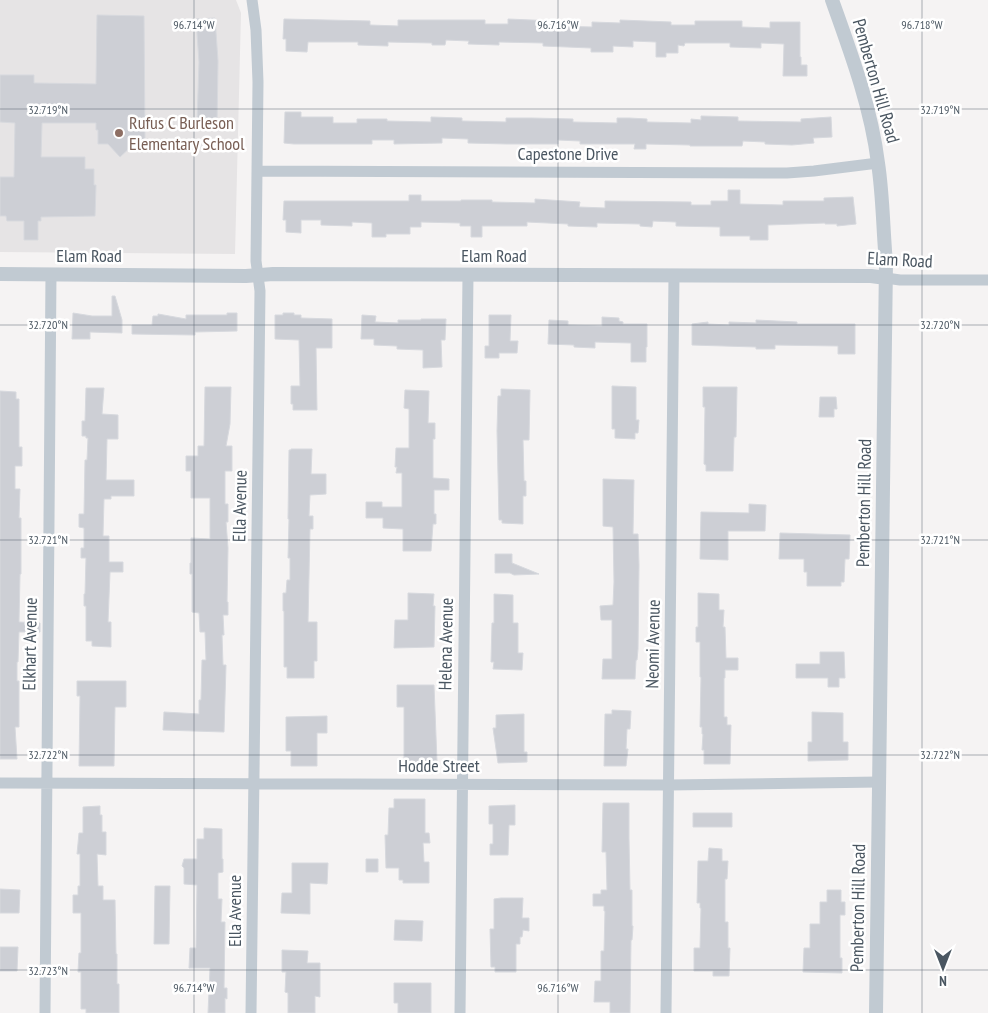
<svg xmlns="http://www.w3.org/2000/svg" width="988" height="1013" font-family="'PT Sans Narrow',sans-serif">
<style>
.education{fill:#e6e4e5}
.building{fill:#cdcfd5;stroke:#d7d9de}
.lines{fill:none;stroke-linecap:round;stroke-linejoin:round}
.minor{stroke:#c1cad2;stroke-width:11}
.tertiary{stroke:#c1cad2;stroke-width:14}
.ticks{fill:none;stroke:#4a5661;stroke-width:1;stroke-opacity:0.45}
.education-dot{fill:#8d6e63;stroke:#fff;stroke-width:2}
.labels{text-anchor:middle;stroke-width:5;stroke-linejoin:round;paint-order:stroke}
.street-label{font-size:18px;fill:#4a5661;stroke:#fff}
.education-label{font-size:18px;fill:#785e54;stroke:#fff;text-anchor:start}
.ticks-label{font-size:12px;text-anchor:middle;fill:#4a5661;stroke:#fff;stroke-width:5;stroke-linejoin:round;paint-order:stroke}
</style>
<rect width="100%" height="100%" fill="#f5f3f3"/>
<path class="education" d="M0,0H236L241,13L235,254L0,252Z"/>
<path class="building" d="M97,15L144,16L145,144H134L120,157L108,144H98V130H96V123H42L41,157H85V169H94V185H96L95,216L41,217V221H38V240H24V221H7L6,216H0V177H14L15,123L0,122V75H34V83L96,84Z
M215,18L218,61L217,123H197L199,62L196,19Z
M284,19L370,21V25L398,26V20H485V24H508V19L555,21V26L592,27V22L620,23V20L671,22V25H695V21H742V27L770,28V22H800V57H801V65H807V76H783L784,44L761,43V48L730,47V43H685L684,46L678,45V53H666V57H656V42L633,41V47L613,46V52H591V48L543,46V43L499,42V45L468,44L469,41L446,40L445,45H432V43L388,42V46L358,45V42H308L307,52L286,51V39H283Z
M285,112H301V117H333V123H357V119H387V121L431,122V117L462,118V121L506,122V118H531L573,119V122L617,123V118H629L647,119V122L691,123V119L701,120V116L738,117V121L801,122V119L831,117L832,137L813,138L814,143L792,145L765,144V142L743,141L742,146H690V145L646,144V149H634L635,144H580V141L558,140V144H507L468,143V139L442,138V143L394,144V140H372V144H294L284,143Z
M728,190H740V204L783,205V201H824V198L853,197L856,224L837,226V224H825V223L768,225V240H750V236H720V227L676,226V222L653,221L652,227L640,226V224L597,223V227L568,226V224L527,222V226H482V237H471V226H460V223L421,222V227H410V234H386V237H372V223L352,222V226L321,225V220H301V233L286,232V220H283L284,201H409V195H421V201H461V200H492V202L535,203V199L580,202L579,207L605,208V201L691,202V205H711V201H728Z
M112,296H115L122,320V333L90,332V339H72L73,313L92,316H112Z
M227,313H237V331L195,332V335L132,334V325H152L153,316H158V314L186,319V315H227Z
M283,313H294V315H301V318L332,319V348H316L317,410H293V404H291V386H300L299,340L275,339V315H283Z
M362,315L376,316L375,322L398,323V320H421V319H446L445,340H441L442,367L423,368V350L397,349V346L374,345V339H361Z
M489,315H511L510,341H518L517,353H499V358H485V346H489Z
M602,317L619,318V321L623,322V324H647V347H646V362H631V343L595,342V348L574,347V345L548,344L549,320L568,321V325L602,326Z
M756,320L797,322V324H855V354H838V346L775,345V349H756V347L692,345V324L708,322V324L729,325V322L756,323Z
M612,386L636,387V420H639L638,433H635V439L615,438V429H612Z
M205,387H231L230,424L226,446H232V471H225V504H228V522H226L228,548L227,602H228V615H223L224,635H222L223,665H226L224,732L163,730L164,712L199,714V700H201L202,660H206L205,632H200L199,613L192,612V574H190V563H191V538L210,539V498H191V471H186V456H198V446H204Z
M703,387H737L736,437H734L733,471H706V465L704,464L705,407H703Z
M86,388H104L102,414L118,415V439H107L106,480H134V496H111V499H104L103,536H109V562H123V572H110L108,622H111V647L92,646V641H86V606H84V594H85L86,558H81V548H84V528L79,527V514H84V513L85,460H87L88,438H86V436H82V421H85Z
M501,389L530,390L529,440H523L524,481H526V496H523V524L502,523V520H499L497,431L498,396H501Z
M405,390L429,391L428,423H435V439H433V478L449,479V490H434V514H436V524H433L431,551H403V529L383,528V518H366V502H382V507H402V473H396L397,467H395L396,448H409V409L404,408Z
M0,391L16,392V399H19V447H22V466H15V489H20L19,518H21V574H20L19,622L40,623V632H19L18,662H17V681H19V727H15L17,759H0Z
M820,397H836L837,409H834V417H819Z
M291,449H312L311,474H326V494L310,495L309,516H313V529H310L308,622H317V661H314V678H287V667H284V611H283V593H286L287,580H290V558H288L289,519H288L289,450H291Z
M603,479L634,480L633,534H638L639,565L638,649L637,660H636L635,679H602L603,659H612V620H601L600,606L613,605L614,582L613,527L603,526Z
M749,504L766,505L765,531H728V560L700,559L701,512L749,513Z
M780,533L850,535L849,559H845L844,582H841V586H807V572H804V559H779Z
M495,554H512V563L539,574L514,575L510,573H495Z
M408,593L434,594L433,606H435L434,647L394,648L395,620H408Z
M698,593L719,594V610H724L723,627H725L726,658H738V670H725V678H724V717H727V725H731L730,764H704V750H702L703,734H702V727H700L701,677H700V642H696V627H698Z
M494,594L513,595V623H518V653H523L522,670L493,669L494,662H491L492,623H494Z
M820,652H844L845,678H839V687H828V678H796V664H820Z
M77,681H126V707H115L114,766H79L80,696H77Z
M397,685H434L437,762L413,763L404,762V707H397Z
M612,710L631,711L630,729H627L626,749H628L626,766H604L605,714H612Z
M812,712L843,713V742H848V760L808,761V742H812Z
M524,714V752H527V762L498,763L493,728H496V715Z
M327,716V733H317V766H291V751H286V717Z
M394,799H425V833H429L430,843H423L424,862H429V883H403V880H399V868H386L385,835H388L389,808H394Z
M603,803H629V839L630,890H632V926H633L632,940H631L630,1013H610V1002H594L595,981H601V951H604L605,911H604V906H593V894H601V890H607L606,852H602Z
M515,805V825H509L508,855H490V844H493V824H489V806Z
M100,806V815H102V832H106V855L97,854L98,886H103V900H115L116,954H117V984H119V1013H86V1009H81V972H78L79,953H81V913H73V895H78V886H80V854H77L79,833H83V807Z
M693,813H732V827H693Z
M204,828L222,829V859H223V872L218,873V899H222L221,922H225L224,988H227V999L225,998V1013H208L210,968H189L190,948H196L197,885L184,884V868L182,866L184,859H197V839H204Z
M709,848L722,849V861H728L727,879H725V922H728V948H730L729,976H713V971H694V948H700L701,908H700V903H697L698,861H708Z
M366,859H378V872H366Z
M292,863H328L327,884L310,883V914L281,913L282,893H292Z
M155,886H170L169,944H154Z
M0,889L20,890L19,913H0Z
M827,890H841V902H845V915H840V958H842V973L803,972L804,948H810V924H820V902H827Z
M501,898H523L522,918H529V931L523,930L522,937H520V944H516V972H495V967H491L490,929H494V899Z
M395,920L423,921L422,941L394,940Z
M0,947H18L17,971H0Z
M282,950L308,951L307,963H320V997L315,996V1013H288V993L285,992L286,972H282Z
M394,983H431V1013H398V1003H394Z"/>
<g class="lines">
<path class="minor" d="M257,171L787,173L814,171L878,163
M886,278L900,280H988
M0,783L669,785L878,782
M45,1013L51,274
M251,1013L260,291L256,261L258,82L256,30L252,0
M460,1013L468,275
M666,1013L674,276"/>
<path class="tertiary" d="M832,0C851,53 871,107 878,163C883,196 883,230 886,263L876,1013
M0,274L246,276L273,274L871,276L886,278"/>
</g>
<path class="ticks" d="M194,0V1013M558,0V1013M922,0V1013M0,109H988M0,325H988M0,540H988M0,755H988M0,970H988"/>
<circle class="education-dot" cx="119" cy="133" r="5"/>
<g class="labels">
<g class="street-label">
<text transform="translate(876 81) rotate(74)" y="6">Pemberton Hill Road</text>
<text x="568" y="160">Capestone Drive</text>
<text x="89" y="262">Elam Road</text>
<text x="494" y="262">Elam Road</text>
<text transform="translate(900 260) rotate(3)" y="6">Elam Road</text>
<text transform="translate(864 503) rotate(-89)" y="6">Pemberton Hill Road</text>
<text transform="translate(240 506) rotate(-89)" y="6">Ella Avenue</text>
<text transform="translate(30 644) rotate(-89)" y="6">Elkhart Avenue</text>
<text transform="translate(446 644) rotate(-89)" y="6">Helena Avenue</text>
<text transform="translate(653 644) rotate(-89)" y="6">Neomi Avenue</text>
<text x="439" y="772">Hodde Street</text>
<text transform="translate(858 908) rotate(-89)" y="6">Pemberton Hill Road</text>
<text transform="translate(235 911) rotate(-90)" y="6">Ella Avenue</text>
</g>
<g class="education-label">
<text x="129" y="129">Rufus C Burleson<tspan x="129" dy="21">Elementary School</tspan></text>
</g>
</g>
<g class="ticks-label">
<text x="194" y="29">96.714°W</text>
<text x="558" y="29">96.716°W</text>
<text x="922" y="29">96.718°W</text>
<text x="940" y="114">32.719°N</text>
<text x="48" y="114">32.719°N</text>
<text x="940" y="329">32.720°N</text>
<text x="48" y="329">32.720°N</text>
<text x="940" y="544">32.721°N</text>
<text x="48" y="544">32.721°N</text>
<text x="940" y="759">32.722°N</text>
<text x="48" y="759">32.722°N</text>
<text x="48" y="975">32.723°N</text>
<text x="194" y="992">96.714°W</text>
<text x="558" y="992">96.716°W</text>
</g>
<g transform="translate(943 968) rotate(180)" stroke="#ffffff" stroke-width="4" paint-order="stroke">
<path d="M0-4L9 19L0 12L-9 19Z" fill="#4a5661"/>
<text y="-8" font-size="14" font-weight="bold" text-anchor="middle" fill="#4a5661">N</text>
</g>
</svg>
